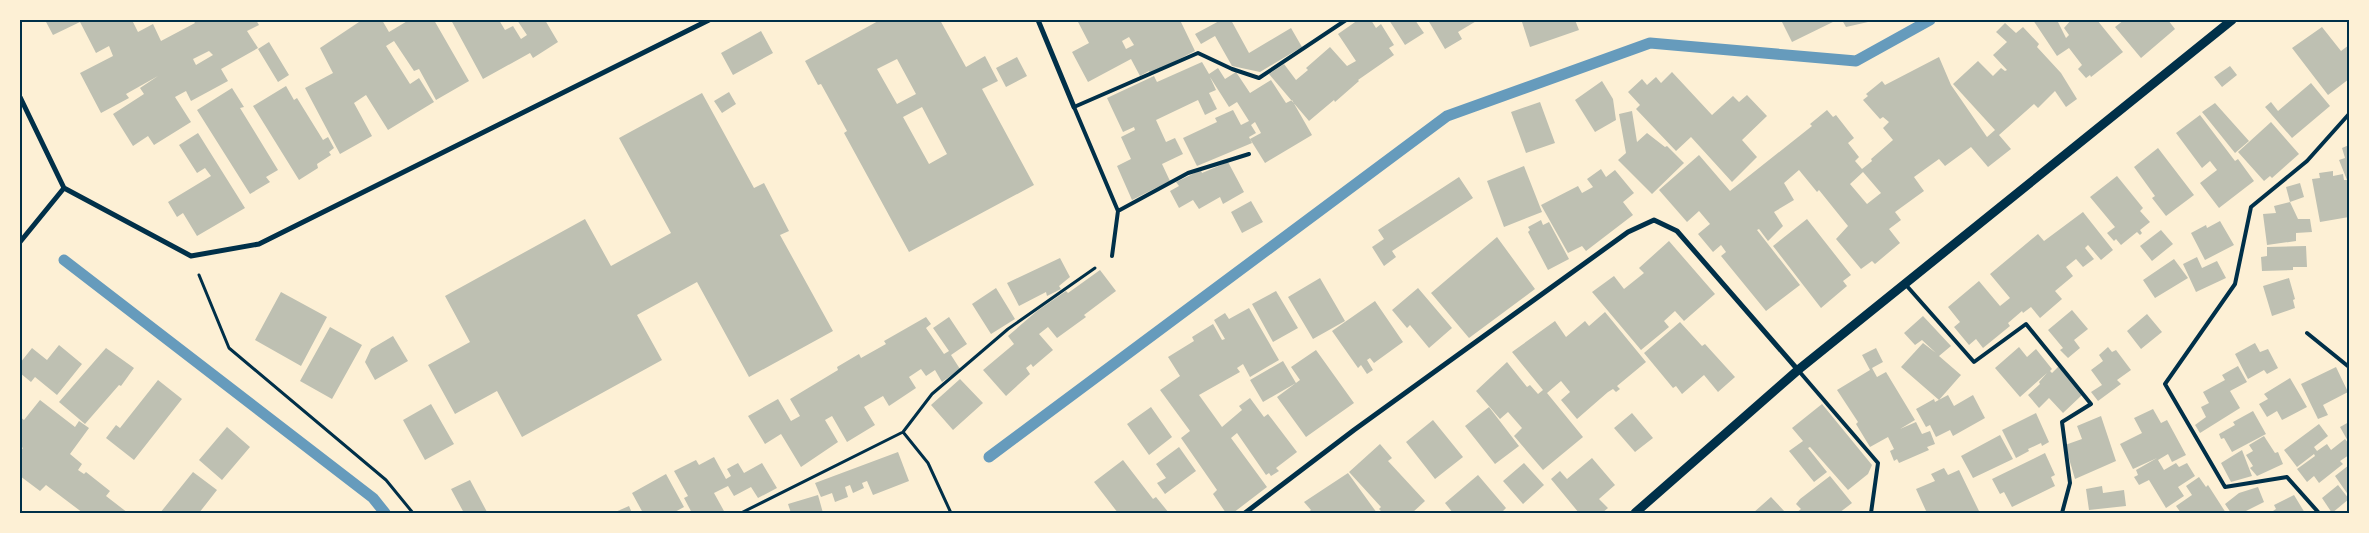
<svg xmlns="http://www.w3.org/2000/svg" width="2369" height="533" font-family="Spectral,serif">
<style>
.lines{fill:none;stroke-linecap:round;stroke-linejoin:round}
.stream{stroke:#669bbc;stroke-width:11}
.building{fill:#bec0b2;fill-rule:evenodd}
.path{stroke:#003049;stroke-width:3}
.service{stroke:#003049;stroke-width:4}
.minor{stroke:#003049;stroke-width:5}
.tertiary{stroke:#003049;stroke-width:9}
.neatline{fill:none;stroke:#003049;stroke-width:2}
</style>
<rect width="100%" height="100%" fill="#fdf0d5"/>
<g class="lines">
<path class="stream" d="M64,260L373,498L385,513
M989,457L1447,116L1650,43L1856,61L1930,20"/>
</g>
<path class="building" d="M45,20H132L138,32L153,24L161,41L195,23L193,20H256L259,25L247,31L258,48L221,69L228,81L191,101L186,91L175,97L191,122L154,145L148,136L133,146L113,114L144,94L140,88L158,76L126,94L129,98L101,113L80,73L113,56L109,46L96,53L80,22L53,35ZM209,51L213,55L196,65L193,59Z
M362,20H382L389,32L409,20H434L469,81L436,100L419,69L414,71L394,41L386,46L410,84L419,78L434,102L388,130L366,95L354,103L372,136L340,154L305,88L333,73L320,48Z
M451,20H499L505,30L513,26L521,39L527,35L517,20H545L558,42L533,58L530,53L483,79Z
M880,20H940L966,67L985,56L998,81L982,89L1034,185L909,252L844,133L847,131L821,84L818,85L805,61ZM897,59L916,94L897,104L877,69ZM922,107L947,154L929,164L903,117Z
M1077,20H1180L1195,51L1150,74L1149,71L1140,76L1131,59L1088,82L1072,52L1089,43ZM1129,37L1134,45L1126,49L1122,41Z
M1221,20H1231L1249,53L1291,28L1302,47L1260,72L1232,66L1215,36L1201,44L1195,34Z
M1358,20H1371L1376,28L1381,24L1394,45L1389,48L1394,55L1358,80L1359,81L1335,102L1334,100L1309,121L1269,74L1284,64L1296,80L1308,70L1306,68L1330,47L1347,66L1356,61L1338,34Z
M1389,20H1415L1424,33L1405,45Z
M1428,20H1478L1458,32L1462,39L1445,49Z
M1528,20H1575L1579,30L1530,47L1522,22Z
M1781,20H1837L1792,42Z
M1842,20H1867L1868,22L1846,27Z
M2033,20H2057L2066,38L2069,35L2064,28L2071,20H2097L2123,52L2091,77L2090,75L2086,78L2078,69L2082,65L2069,48L2057,56Z
M2124,20H2168L2175,29L2141,58L2115,27Z
M2005,23L2016,33L2023,27L2039,44L2037,47L2061,73L2077,99L2066,107L2055,91L2038,108L2034,104L1999,135L2011,149L1988,167L1971,147L1945,166L1939,159L1914,177L1924,191L1895,212L1901,220L1889,229L1900,243L1875,264L1872,261L1861,269L1836,239L1848,226L1819,190L1817,192L1799,170L1784,183L1794,200L1774,212L1783,226L1768,241L1759,229L1757,230L1800,285L1766,311L1721,256L1726,252L1721,245L1713,252L1698,234L1710,224L1699,211L1687,222L1659,190L1699,155L1730,191L1812,126L1810,124L1827,110L1833,117L1836,115L1854,138L1848,143L1859,157L1855,161L1862,169L1872,161L1871,159L1893,140L1883,128L1889,122L1883,117L1880,119L1863,100L1868,96L1866,94L1882,81L1885,85L1939,57L1951,85L1987,137L1995,130L1953,84L1978,61L1993,76L2001,68L2005,71L2007,70L1993,55L2007,42L1996,32ZM1863,172L1881,193L1867,204L1850,184Z
M2322,27L2341,51L2349,45V79L2328,95L2292,48Z
M761,31L773,53L733,75L721,53Z
M269,42L289,75L278,82L258,49Z
M1017,57L1027,76L1006,87L996,68Z
M1202,62L1209,74L1218,68L1225,79L1236,72L1250,93L1271,80L1286,103L1292,100L1312,135L1265,163L1250,139L1261,133L1255,122L1251,125L1256,133L1249,137L1252,143L1197,166L1183,138L1217,122L1215,118L1233,110L1241,125L1249,121L1237,102L1229,107L1210,77L1216,90L1209,93L1217,109L1205,115L1198,100L1156,120L1166,142L1175,138L1183,154L1162,164L1170,181L1132,200L1117,166L1131,159L1121,137L1135,130L1134,127L1123,132L1107,98L1154,76L1157,82Z
M2230,66L2237,75L2222,87L2214,77Z
M1672,72L1712,115L1733,96L1739,102L1747,95L1767,116L1742,140L1757,157L1732,182L1691,137L1676,151L1636,109L1640,105L1628,92L1642,79L1647,85L1656,77L1661,83Z
M1602,81L1613,99L1616,120L1595,132L1575,100Z
M2311,83L2330,106L2292,138L2265,107L2271,102L2278,111Z
M286,86L294,100L297,98L323,140L328,137L334,148L329,152L331,155L317,164L318,168L299,180L253,106Z
M232,88L244,107L240,108L278,170L266,177L270,182L250,194L197,110Z
M729,92L736,104L722,113L714,101Z
M702,93L754,188L764,183L789,231L780,235L833,331L749,377L697,282L637,315L662,360L522,437L497,391L455,414L428,365L470,342L445,296L585,219L611,266L671,233L619,138Z
M1540,102L1555,143L1526,153L1511,112Z
M2215,103L2249,141L2235,153L2202,112Z
M1632,111L1637,142L1647,133L1665,147L1667,146L1684,163L1652,194L1618,160L1626,153L1619,114Z
M2200,115L2235,161L2238,159L2254,181L2219,208L2200,183L2217,170L2210,161L2202,168L2176,133Z
M2271,122L2299,154L2272,178L2270,176L2264,181L2238,152Z
M198,133L245,208L197,236L183,213L177,217L168,202L211,176L205,168L197,173L179,145Z
M2349,145V217L2320,222L2312,179L2320,178L2319,173L2333,171V176L2343,174L2344,180H2347L2339,160L2345,158L2342,148Z
M2158,148L2194,195L2166,216L2152,198L2155,196L2134,167Z
M1228,162L1244,192L1223,204L1220,197L1199,209L1193,200L1179,208L1170,191L1179,186L1176,182L1201,170L1202,173Z
M1524,166L1542,212L1504,227L1487,181Z
M1601,169L1606,177L1615,170L1634,193L1623,202L1633,215L1586,251L1582,246L1568,253L1541,205L1578,186L1582,193L1593,187L1587,179Z
M2117,176L2143,208L2140,211L2150,222L2140,230L2142,233L2140,235L2137,232L2121,245L2116,239L2114,241L2107,233L2115,227L2090,197Z
M1459,177L1473,198L1392,251L1396,257L1384,266L1372,247L1384,239L1378,230Z
M2300,183L2304,197L2290,202L2298,219H2310L2312,232L2296,233V241L2267,245L2263,214L2276,213L2274,206L2290,202L2286,187Z
M1251,201L1263,222L1242,233L1231,212Z
M2083,212L2113,250L2101,260L2088,245L2085,248L2094,259L2083,267L2076,259L2066,267L2073,276L2055,291L2062,299L2040,318L2031,307L2023,313L2022,311L2008,323L2010,326L1983,348L1976,339L1969,345L1954,327L1960,322L1948,307L1979,281L2000,306L2010,298L1990,274L2038,234L2044,241Z
M1807,219L1851,275L1843,281L1847,286L1821,308L1773,246Z
M1541,220L1543,225L1549,222L1569,259L1548,270L1528,232L1530,230L1528,227Z
M2220,221L2234,245L2205,260L2191,233L2206,225L2207,228Z
M2161,230L2173,244L2152,261L2140,246Z
M1497,237L1535,289L1469,338L1431,293Z
M1669,241L1715,294L1684,321L1675,311L1664,321L1669,327L1641,350L1592,292L1614,276L1624,289L1644,273L1639,268Z
M2306,246L2307,267H2293V270L2262,271L2261,257L2267,256V247Z
M2197,257L2202,268L2217,261L2226,278L2196,292L2183,264Z
M1060,258L1070,277L1059,286L1061,289L1047,296L1046,292L1019,306L1007,283Z
M2174,259L2188,278L2155,298L2143,280Z
M1100,270L1116,291L1084,315L1086,317L1057,338L1048,327L1039,334L1053,350L1033,367L1031,364L1026,368L1030,374L1006,396L983,370L1014,344L1008,336L1037,311L1066,291L1068,293Z
M1320,278L1345,321L1313,339L1288,297Z
M2289,278L2295,299L2293,300L2295,308L2272,316L2263,286Z
M996,288L1015,319L991,334L972,304Z
M1418,288L1452,328L1429,348L1410,325L1407,328L1392,310Z
M1276,291L1298,328L1273,342L1252,304Z
M281,292L327,317L301,366L255,340Z
M1375,301L1403,342L1374,363L1370,358L1367,360L1373,370L1367,374L1361,365L1358,368L1332,331Z
M1249,308L1279,360L1250,377L1243,364L1237,368L1240,372L1199,395L1222,427L1242,410L1239,406L1250,398L1264,417L1268,414L1297,452L1276,468L1279,471L1271,476L1269,473L1266,475L1237,433L1231,438L1267,487L1233,513H1226L1213,494L1217,490L1181,438L1190,431L1160,390L1180,376L1168,357L1194,341L1192,337L1213,324L1222,340L1225,339L1214,320L1225,313L1229,319Z
M2072,310L2088,329L2074,340L2080,348L2068,358L2060,350L2063,348L2048,330Z
M1605,312L1646,362L1617,386L1620,389L1616,392L1613,389L1608,392L1577,419L1561,400L1570,392L1561,381L1547,393L1583,437L1543,470L1514,436L1522,428L1508,412L1500,419L1476,391L1507,362L1527,387L1530,385L1538,394L1543,390L1512,352L1555,321L1566,337L1585,321L1589,326Z
M2147,314L2162,332L2141,349L2127,331Z
M1923,316L1951,346L1939,356L1961,375L1939,400L1901,367L1923,343L1936,353L1922,340L1915,345L1904,333Z
M926,317L931,324L926,328L944,354L949,351L933,328L949,317L967,344L951,355L960,369L942,382L935,370L926,376L921,369L909,377L916,388L889,406L883,396L864,407L875,425L847,442L832,416L825,420L838,442L801,467L781,434L765,444L748,416L778,399L791,421L800,416L790,399L838,370L837,367L859,354L861,358L886,344L884,341Z
M1680,322L1702,346L1705,344L1735,377L1718,392L1704,375L1682,394L1676,386L1673,388L1644,353Z
M330,327L362,345L332,399L300,381Z
M393,336L408,361L375,380L365,362L371,349Z
M2255,343L2260,352L2268,349L2278,368L2267,374L2264,370L2248,379L2235,354Z
M59,345L82,364L57,395L35,377L31,382L20,373V363L32,348L47,360Z
M2019,347L2027,357L2036,349L2052,369L2050,371L2052,373L2059,366L2082,395L2063,413L2049,398L2039,408L2028,395L2040,384L2039,382L2047,373L2020,397L1995,368Z
M2108,347L2112,352L2116,350L2131,370L2117,380L2121,384L2098,401L2091,392L2102,385L2091,370L2103,361L2099,355Z
M106,348L134,368L121,386L119,385L85,424L59,402Z
M1876,348L1883,362L1872,368L1877,377L1886,372L1915,420L1900,429L1916,422L1922,434L1930,431L1935,444L1927,447L1929,450L1899,463L1897,459L1894,461L1890,451L1894,449L1888,437L1870,447L1856,424L1858,422L1837,390L1870,370L1862,355Z
M1316,350L1354,403L1306,437L1277,397L1300,380L1291,367Z
M1283,361L1296,383L1263,402L1250,380Z
M2238,366L2247,382L2230,391L2240,408L2200,433L2195,425L2206,417L2201,407L2209,403L2203,392L2225,380L2222,375Z
M2336,367L2348,392L2323,405L2328,415L2318,419L2301,384Z
M2290,378L2307,407L2282,420L2277,411L2267,417L2259,404L2268,399L2264,394Z
M960,379L983,403L953,430L931,405Z
M158,380L182,399L134,460L106,438L116,425L120,428Z
M1948,395L1954,406L1973,395L1985,418L1953,436L1950,430L1936,437L1930,425L1926,427L1916,409L1934,399L1935,402Z
M40,400L75,427L79,421L89,428L70,454L82,464L78,470L84,474L86,472L110,491L106,496L128,513H83L46,485L40,491L20,476V452L23,448L20,446V417L24,420Z
M431,404L454,444L425,460L403,420Z
M1822,404L1872,465L1868,474L1848,490L1810,447L1808,448L1827,472L1814,482L1789,451L1803,441L1792,428Z
M1151,407L1172,437L1149,455L1127,424Z
M1489,407L1519,446L1495,464L1465,426Z
M2153,409L2161,423L2167,420L2186,455L2172,462L2168,454L2158,460L2164,470L2176,463L2179,467L2187,463L2195,476L2178,487L2184,496L2166,508L2149,480L2139,485L2134,477L2138,475L2136,470L2157,458L2133,469L2120,444L2142,433L2134,418Z
M2253,411L2266,434L2232,452L2224,438L2221,439L2219,434L2235,425L2233,422Z
M1632,413L1653,438L1635,452L1614,428Z
M2036,413L2049,442L2042,446L2041,443L2028,449L2029,451L2016,458L2002,430Z
M2101,416L2116,461L2075,479L2065,445L2082,439L2077,426Z
M1433,420L1463,457L1435,479L1406,442Z
M2349,422V443L2340,427Z
M2319,424L2328,436L2314,447L2317,451L2327,444L2331,450L2345,439L2349,444V455L2340,461L2343,464L2319,483L2314,476L2307,482L2297,469L2315,456L2314,454L2297,467L2284,450Z
M227,427L250,447L222,480L199,460Z
M2000,435L2013,459L1973,478L1961,456Z
M2264,436L2275,453L2278,452L2283,464L2257,476L2250,468L2253,466L2246,455L2253,451L2249,445Z
M1380,444L1392,458L1388,461L1425,501L1412,513H1383L1379,509L1381,507L1349,472Z
M1179,447L1196,471L1165,494L1157,483L1166,478L1156,464Z
M2242,450L2252,476L2231,482L2221,463Z
M898,452L909,481L873,495L867,481L862,483L864,488L853,493L850,485L845,487L848,497L835,502L832,493L821,497L820,495L815,483Z
M2045,453L2055,475L2051,477L2055,486L2012,507L2004,492L2000,494L1992,479Z
M714,457L726,479L731,476L727,469L738,463L744,473L762,463L777,488L758,498L751,487L734,496L728,486L714,493L724,511L720,513H692L684,498L688,496L674,471L696,460L699,465Z
M1592,458L1615,485L1599,499L1608,508L1602,513H1579L1551,479L1560,471L1567,479Z
M1123,460L1153,499L1156,497L1169,513H1118L1094,482Z
M1524,463L1544,485L1523,504L1503,481Z
M2349,465V496L2335,476Z
M1944,468L1948,475L1959,470L1979,511L1973,513H1927L1916,489L1935,481L1931,474Z
M193,472L217,490L199,513H160Z
M1348,473L1377,513H1307L1311,510L1304,502Z
M666,474L684,507L673,513H643L632,493Z
M1478,475L1506,508L1501,513H1453L1445,503Z
M1830,476L1852,503L1839,513H1796L1801,509L1796,504L1800,499Z
M2199,477L2206,487L2208,485L2226,513H2181L2176,506L2192,495L2186,486Z
M470,480L487,512L486,513H464L451,489Z
M2338,485L2349,499L2332,513L2322,498Z
M2102,486L2103,493L2124,490L2126,506L2089,510L2086,489Z
M2258,487L2264,502L2242,513H2231L2225,504L2239,493Z
M818,495L823,513H791L788,504Z
M2294,495L2305,513H2270L2276,509L2274,505Z
M1771,497L1786,513H1753Z
M629,506L632,513H613Z"/>
<g class="lines">
<path class="path" d="M199,275L229,348L386,480L413,513
M903,432L928,463L951,513
M741,513L903,432L932,394L1008,329L1095,268"/>
<path class="service" d="M1118,211L1188,173L1249,154
M1112,256L1118,211L1074,107L1198,53L1232,69L1259,78L1346,20
M1906,285L1974,362L2026,324L2091,404L2062,422L2070,483L2062,513
M2307,333L2349,367
M1798,370L1878,463L1871,513
M2319,513L2287,477L2225,487L2165,384L2235,284L2251,207L2307,161L2349,114"/>
<path class="minor" d="M1038,20L1074,107
M20,97L64,188L191,256L259,244L709,20
M20,242L64,188
M1245,513L1354,430L1628,232L1654,220L1677,231L1798,370"/>
<path class="tertiary" d="M1635,513L1798,370L2232,20"/>
</g>
<rect width="2369" height="533" fill="none" stroke="#fdf0d5" stroke-width="42"/>
<rect x="21" y="21" width="2327" height="491" class="neatline"/>
</svg>
